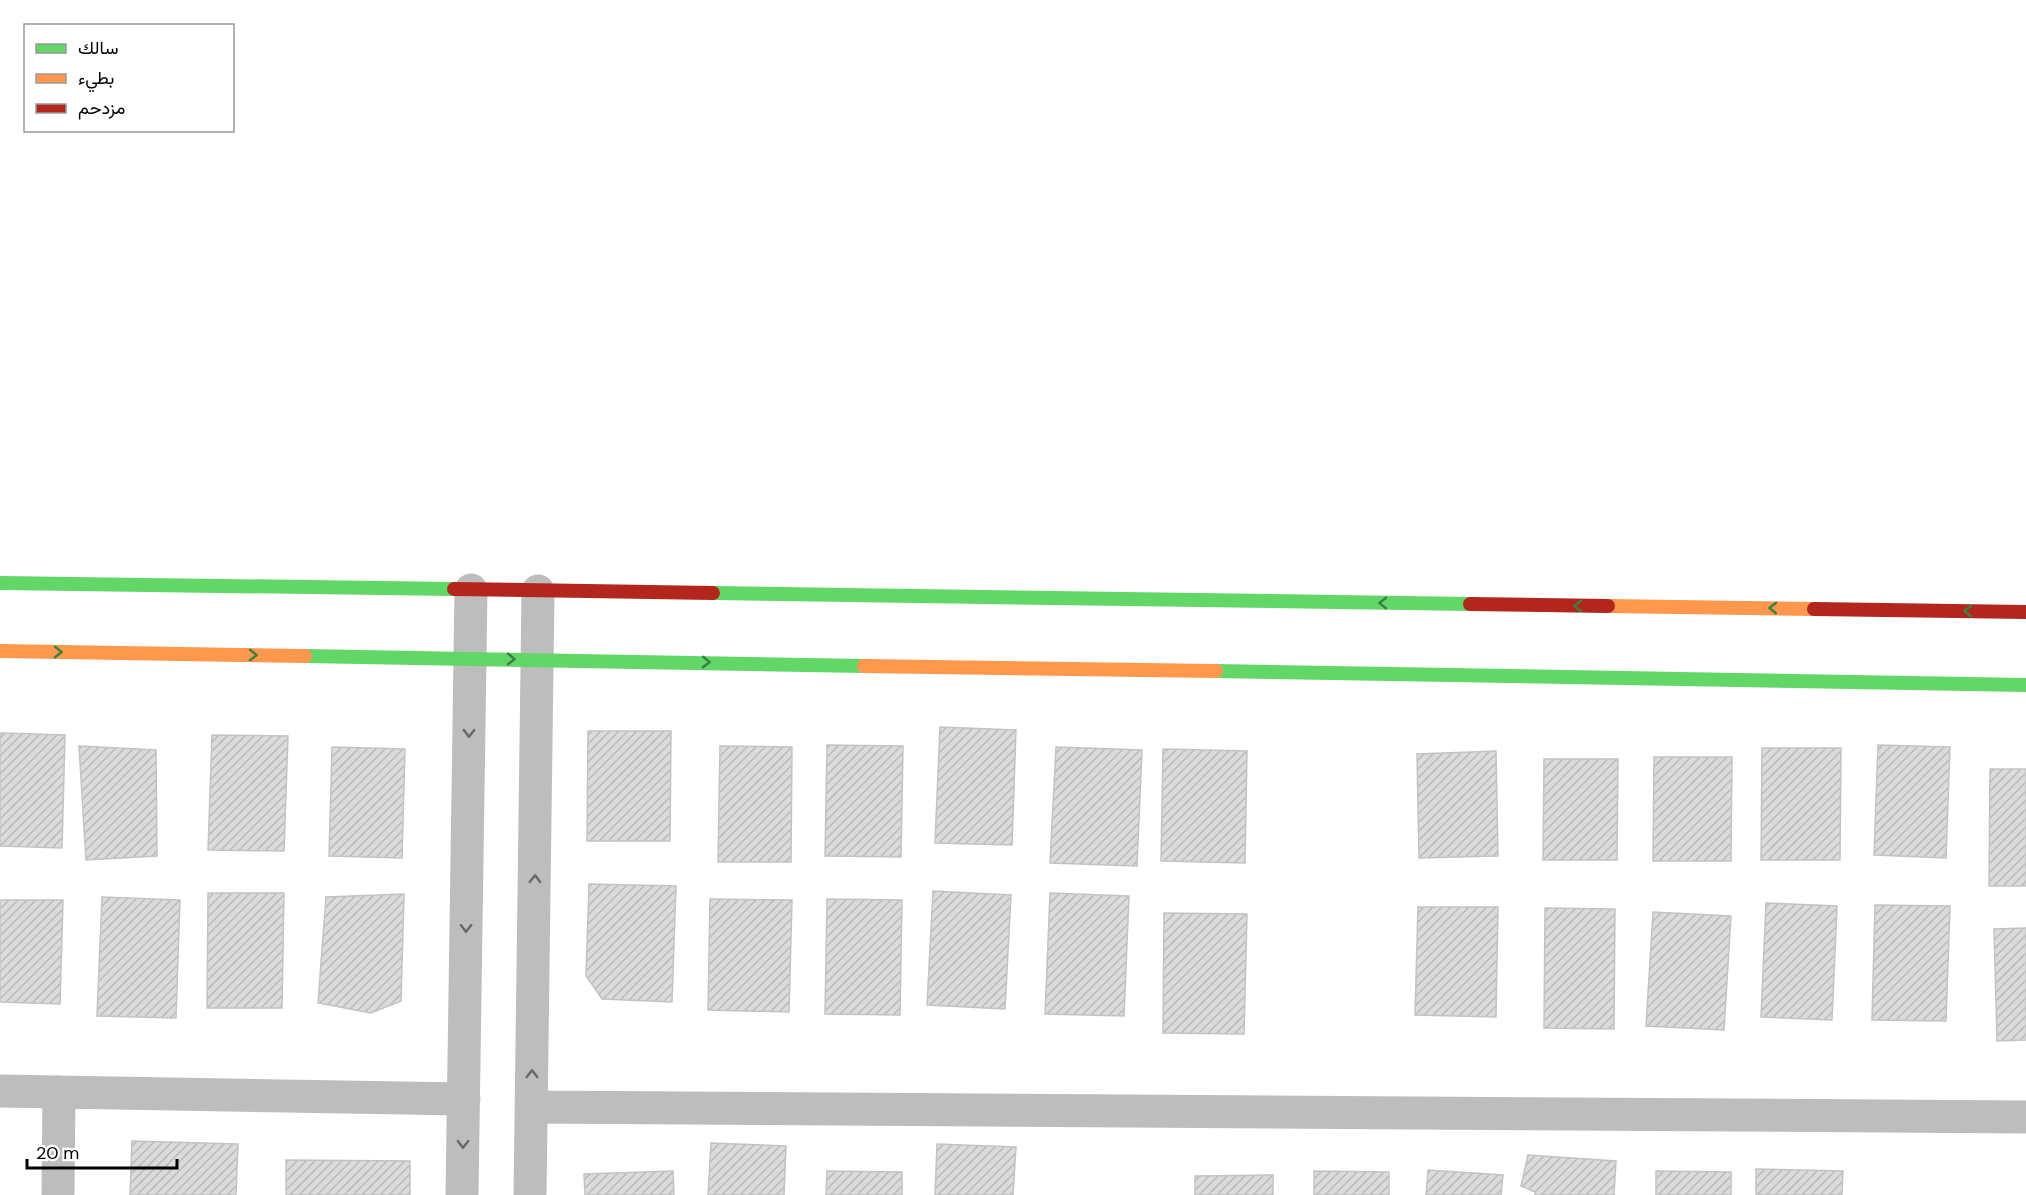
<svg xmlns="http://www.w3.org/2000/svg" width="2026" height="1195" font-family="'DM Sans',Vazirmatn,sans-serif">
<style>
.building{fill:url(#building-hatch);stroke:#c3c3c3;stroke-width:1.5}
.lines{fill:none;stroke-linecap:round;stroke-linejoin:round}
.street{stroke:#bdbdbd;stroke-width:33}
.fast{stroke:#63d668;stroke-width:14}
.slow{stroke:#ff974d;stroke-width:14}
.jam{stroke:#b3261e;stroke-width:14}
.oneway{stroke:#3b803e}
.oneway2{stroke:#686868}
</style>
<defs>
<pattern id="building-hatch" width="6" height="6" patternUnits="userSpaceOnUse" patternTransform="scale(1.5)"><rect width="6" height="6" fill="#dbdbdb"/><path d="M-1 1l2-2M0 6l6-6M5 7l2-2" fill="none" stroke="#bababa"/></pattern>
</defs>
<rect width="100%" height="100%" fill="#fff"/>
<path class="building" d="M940,727L1016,730L1012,845L935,843Z
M588,731H671L670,841H587Z
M0,733L65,735L62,848L0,846Z
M212,735L288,736L284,851L208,850Z
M827,745L903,746L901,857L825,856Z
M1878,745L1950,747L1946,858L1874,855Z
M79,746L156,750L157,856L86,860Z
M720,746L792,747L791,862H718Z
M332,747L405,749L402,858L329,856Z
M1056,747L1142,750L1137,866L1050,863Z
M1762,748H1841L1840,860H1761Z
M1163,749L1247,751L1245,863L1161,861Z
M1496,751L1498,856L1419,858L1417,754Z
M1654,757H1732L1731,861H1653Z
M1544,759H1618L1617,860H1543Z
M1990,769H2026V886H1989Z
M589,884L676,886L672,1002L602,999L586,976Z
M933,891L1011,895L1005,1009L927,1005Z
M208,893H284L282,1008H207Z
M1050,893L1129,896L1124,1016L1045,1014Z
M404,894L401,1001L371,1013L318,1003L326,897Z
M102,897L180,900L176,1018L97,1016Z
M710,899L792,900L789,1012L708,1010Z
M827,899L902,900L900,1015L825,1014Z
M0,900H63L60,1004L0,1002Z
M1766,903L1837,906L1832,1020L1761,1017Z
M1875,905L1950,906L1946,1021L1872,1020Z
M1418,907H1498L1496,1017L1415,1015Z
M1545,908L1615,909L1614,1029L1544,1028Z
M1653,912L1731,916L1724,1030L1646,1026Z
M1164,913L1247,914L1244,1034L1163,1033Z
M2026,928V1040L1997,1041L1994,929Z
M132,1141L238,1144L236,1195H130Z
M711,1143L786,1146L784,1195H708Z
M937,1144L1016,1147L1013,1195H935Z
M1528,1155L1616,1161L1614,1195H1535V1192L1521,1186Z
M286,1160L410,1161V1195H286Z
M1756,1169L1843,1171L1842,1195H1756Z
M1428,1170L1503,1175L1501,1195H1426Z
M673,1171L674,1195H585L584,1174Z
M827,1171L902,1172V1195H826Z
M1314,1171L1389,1172V1195H1314Z
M1656,1171L1731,1172V1195H1656Z
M1273,1175V1195H1195V1176Z"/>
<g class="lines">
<path class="street" d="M0,1091L464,1099
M531,1107L2026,1117
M58,1195L59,1092
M462,1195L471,590
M530,1195L538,591"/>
<path class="fast" d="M0,583L454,589
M713,593L1470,604
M305,656L864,666
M1216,671L2026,685"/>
<path class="slow" d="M1608,606L1814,609
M0,651L305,656
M864,666L1216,671"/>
<path class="jam" d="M454,589L713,593
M1470,604L1608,606
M1814,609L2026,612"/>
</g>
<defs><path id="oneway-chevron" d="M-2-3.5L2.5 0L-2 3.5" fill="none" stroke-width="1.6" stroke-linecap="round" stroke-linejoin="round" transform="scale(1.5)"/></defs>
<g class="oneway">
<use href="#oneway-chevron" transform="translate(1383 603) rotate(-179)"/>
<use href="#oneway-chevron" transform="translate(1578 606) rotate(-179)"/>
<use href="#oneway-chevron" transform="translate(1773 608) rotate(-179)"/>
<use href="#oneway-chevron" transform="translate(1968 611) rotate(-179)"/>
<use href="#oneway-chevron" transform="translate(58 652) rotate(1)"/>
<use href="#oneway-chevron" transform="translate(253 655) rotate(1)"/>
<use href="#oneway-chevron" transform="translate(511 659) rotate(1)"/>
<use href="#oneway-chevron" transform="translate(706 662) rotate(1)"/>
</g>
<g class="oneway2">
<use href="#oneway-chevron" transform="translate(469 733) rotate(91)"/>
<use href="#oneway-chevron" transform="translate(535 879) rotate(-89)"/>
<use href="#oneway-chevron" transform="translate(466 928) rotate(91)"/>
<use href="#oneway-chevron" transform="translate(532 1074) rotate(-89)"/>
<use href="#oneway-chevron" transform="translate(463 1144) rotate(91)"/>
</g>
<rect x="24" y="24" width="210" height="108" fill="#ffffff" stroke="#999999" stroke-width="1.5"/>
<rect x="36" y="44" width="30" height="9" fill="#63d668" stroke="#999999" stroke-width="1.5"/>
<text x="78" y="54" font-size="18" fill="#000000">سالك</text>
<rect x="36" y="74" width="30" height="9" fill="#ff974d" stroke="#999999" stroke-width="1.5"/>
<text x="78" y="84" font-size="18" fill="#000000">بطيء</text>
<rect x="36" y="104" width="30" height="9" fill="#b3261e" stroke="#999999" stroke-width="1.5"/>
<text x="78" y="114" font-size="18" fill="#000000">مزدحم</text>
<path d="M27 1159v9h150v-9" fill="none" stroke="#000000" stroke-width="3"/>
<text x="36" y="1159" font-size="18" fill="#000000" stroke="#ffffff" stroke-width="4.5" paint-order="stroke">20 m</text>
</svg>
